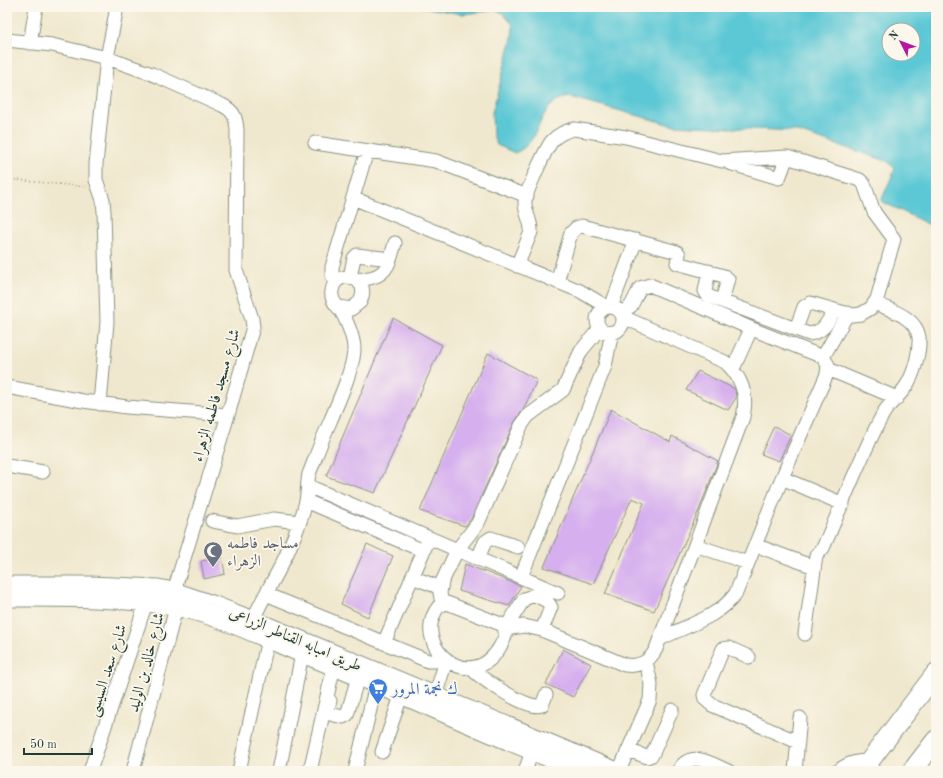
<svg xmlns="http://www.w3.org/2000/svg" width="943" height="778" font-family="'Old Standard TT',Amiri,serif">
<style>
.water{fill:#5cc8d5;stroke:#3e8284;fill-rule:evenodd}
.building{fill:#d6afee}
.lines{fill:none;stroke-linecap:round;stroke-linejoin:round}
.minor-casing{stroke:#889281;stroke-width:15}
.major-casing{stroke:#889281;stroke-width:19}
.highway-casing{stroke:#889281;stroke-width:21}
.path{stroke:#889281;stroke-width:1.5;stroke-dasharray:1 3;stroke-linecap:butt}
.minor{stroke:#fff;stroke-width:13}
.major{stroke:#fff;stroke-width:17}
.highway{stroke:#fff;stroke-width:19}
.labels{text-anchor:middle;stroke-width:3.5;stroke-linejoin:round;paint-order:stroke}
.street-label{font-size:16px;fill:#1f3d34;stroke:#fbf7ec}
.worship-label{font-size:16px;fill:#5b616d;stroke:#fbf7ec;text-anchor:start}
.shop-label{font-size:16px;fill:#366cbe;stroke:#fbf7ec;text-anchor:start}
</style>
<rect width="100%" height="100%" fill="#fbf7ec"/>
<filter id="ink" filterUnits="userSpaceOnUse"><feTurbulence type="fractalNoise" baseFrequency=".025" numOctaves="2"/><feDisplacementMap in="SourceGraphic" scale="8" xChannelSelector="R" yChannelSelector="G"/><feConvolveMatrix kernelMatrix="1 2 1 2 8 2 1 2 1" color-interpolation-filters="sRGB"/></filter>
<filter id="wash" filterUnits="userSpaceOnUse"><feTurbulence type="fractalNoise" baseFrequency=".012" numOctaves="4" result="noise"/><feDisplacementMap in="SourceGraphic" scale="16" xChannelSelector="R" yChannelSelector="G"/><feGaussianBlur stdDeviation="0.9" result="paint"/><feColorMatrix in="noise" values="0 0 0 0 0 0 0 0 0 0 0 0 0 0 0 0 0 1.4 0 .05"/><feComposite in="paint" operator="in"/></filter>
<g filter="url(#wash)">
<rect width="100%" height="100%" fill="#f0e8ce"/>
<path class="water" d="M421,7H936V228L881,201L895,169L887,161L795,131L671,125L571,97C534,101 546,140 515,153L497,145L493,135L492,113L512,38L513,25L503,13L496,10L463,14ZM889,30H913V54H889Z"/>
<g id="blocks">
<path class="building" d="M393,318L442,345L375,493L326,476Z
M488,353L537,380L523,410L514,423L471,519L465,526L420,511Z
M698,371L735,389L736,398L728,410L686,390Z
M611,409L670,442L672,436L718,461L699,510L654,611L605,594L644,503L632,498L593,584L544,567Z
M774,426L791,435L779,461L761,454Z
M367,544L393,556L368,617L341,604Z
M222,557L225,574L204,579L201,561Z
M465,564L521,586L509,606L459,591Z
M563,649L591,664L573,697L546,684Z"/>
</g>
</g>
<g filter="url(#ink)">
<use href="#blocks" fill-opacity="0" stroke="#889281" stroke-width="1"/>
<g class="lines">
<g class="minor-casing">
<path id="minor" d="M7,40L52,45L107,58L152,74L222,105C234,111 236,117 237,130L236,270L252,319L253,327L228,415L174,591
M30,43L36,7
M315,143L436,161L527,196
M729,163L779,178L787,157
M353,198L580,291L607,307
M517,266L531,232C532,221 524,212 525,201C526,192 546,148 552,141C558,134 565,131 574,129L626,137L722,161L787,157L860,180L864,184L874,212L894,239L877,299L871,308L861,314L852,315L810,303L804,307L796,329
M709,271L705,291L708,296L809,334C824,332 828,322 834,310
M350,277L354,258L357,255L390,259
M358,281C363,278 368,279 373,277C389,273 391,256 395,243
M557,282L571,233L576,228L582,226L677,252L679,254L677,263L724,276L728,279L722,301
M335,283L332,275V267L367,151
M611,307L636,240
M597 320a13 13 0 1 1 26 0a13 13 0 1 1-26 0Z
M621,313L631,306L640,288L650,285L757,331L818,355L823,357L828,365L827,374L782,478L736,593C720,617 685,626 660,639
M823,357L848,313
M733,369L751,329
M828,369L897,398
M7,387L83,401L127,407L228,415
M100,404L107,322L104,212L103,200L96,180V164L107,58L117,7
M7,466L43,472
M782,478L843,504
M308,486L558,593
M306,501L424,551
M212,521L237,526L274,519L299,522
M695,545L748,563
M755,545L814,567
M478,558L485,542L491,538L518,547
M412,577L441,588
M521,577L605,366L612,332
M266,594L428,661H435L440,655
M447,603L503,625C507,633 505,638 501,645C472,699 408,645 439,606Z
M442,604L440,593L442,582L457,550L478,523L521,426L528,416L563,390L581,351L600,328
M253,620C264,594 281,570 291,544C297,530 303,516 306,501C308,492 307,483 309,474C313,464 317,453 321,443C330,420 354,371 354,349C354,337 344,312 336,305C333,301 331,296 332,291C335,267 373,276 360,302L351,309L339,307
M505,629L524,626L542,630L625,665C640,667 649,662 656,649L743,417C748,395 742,377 725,362L623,317
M505,629L524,599L535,595L547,601L551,607L542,630
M805,634L816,556L823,548C843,503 860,457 883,414C889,402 903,395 909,381C915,370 920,350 919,337C916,317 890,310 875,303
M384,643L427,543
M749,657L729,648L723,649L704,695L705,699L712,705L798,742
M471,668C480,678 530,712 542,705L546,695
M435,696L446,661
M330,701L327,710L330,714L343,717L347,715L358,677
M628,750L647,757L652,755L672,710
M382,752L401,696
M90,771L146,603
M133,771L176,608
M239,771L268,639
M279,771L302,654
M310,771L334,666
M355,771L376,685
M525,771L532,752
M619,771L650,700L651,684L646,662
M678,771C691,749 709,763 728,771
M795,771L800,718
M838,771C848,763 857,761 870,761"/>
</g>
<g class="major-casing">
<path id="major" d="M7,585H90L158,588L174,591L212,604L266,625L617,771
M7,598C61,598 114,597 168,606C215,613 258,636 302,654C395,691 486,733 579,771"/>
</g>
<g class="highway-casing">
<path id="highway" d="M862,771L936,673
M912,771L936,740"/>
</g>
<path class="path" d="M7,179L87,187"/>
<use href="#minor" class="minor"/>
<use href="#major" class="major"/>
<use href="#highway" class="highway"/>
</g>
</g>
<defs>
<g id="mosque-pin" transform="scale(1)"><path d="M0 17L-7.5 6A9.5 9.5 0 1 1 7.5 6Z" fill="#6b7280" stroke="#fbf7ec"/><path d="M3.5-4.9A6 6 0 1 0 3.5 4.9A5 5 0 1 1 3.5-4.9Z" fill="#fff"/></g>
<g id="supermarket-pin" transform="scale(1)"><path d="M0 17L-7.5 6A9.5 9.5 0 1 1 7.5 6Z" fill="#3f7fe0" stroke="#fbf7ec"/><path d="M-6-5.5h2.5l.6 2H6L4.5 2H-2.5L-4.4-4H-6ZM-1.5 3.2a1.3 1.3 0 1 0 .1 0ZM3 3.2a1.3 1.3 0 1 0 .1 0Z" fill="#fff"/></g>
</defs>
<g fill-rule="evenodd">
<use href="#mosque-pin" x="213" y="551"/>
<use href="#supermarket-pin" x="378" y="688"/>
</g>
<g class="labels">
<g class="street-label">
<text transform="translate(215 395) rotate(-74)" y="6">شارع مسجد فاطمه الزهراء</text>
<text transform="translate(296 638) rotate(23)" y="6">طريق امبابه القناطر الزراعى</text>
<text transform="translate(145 662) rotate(-75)" y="6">شارع خالد بن الوليد</text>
<text transform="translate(106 670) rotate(-72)" y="6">شارع سعد السيسى</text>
</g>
<g class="worship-label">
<text x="227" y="548">مساجد فاطمه<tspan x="227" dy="18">الزهراء</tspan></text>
</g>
<g class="shop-label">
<text x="392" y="694">ك نجمة المرور</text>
</g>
</g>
<rect width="943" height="778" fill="none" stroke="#fbf7ec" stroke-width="24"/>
<g transform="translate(901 42) rotate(312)"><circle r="19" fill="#fbf7ec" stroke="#a3ada2"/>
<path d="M0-3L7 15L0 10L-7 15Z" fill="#b5179e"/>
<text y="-6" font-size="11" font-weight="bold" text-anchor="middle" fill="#1f3d34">N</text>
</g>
<path d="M24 748v6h68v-6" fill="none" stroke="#1f3d34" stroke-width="2"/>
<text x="30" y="748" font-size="12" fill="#1f3d34" stroke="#fbf7ec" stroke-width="3" paint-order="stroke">50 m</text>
</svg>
